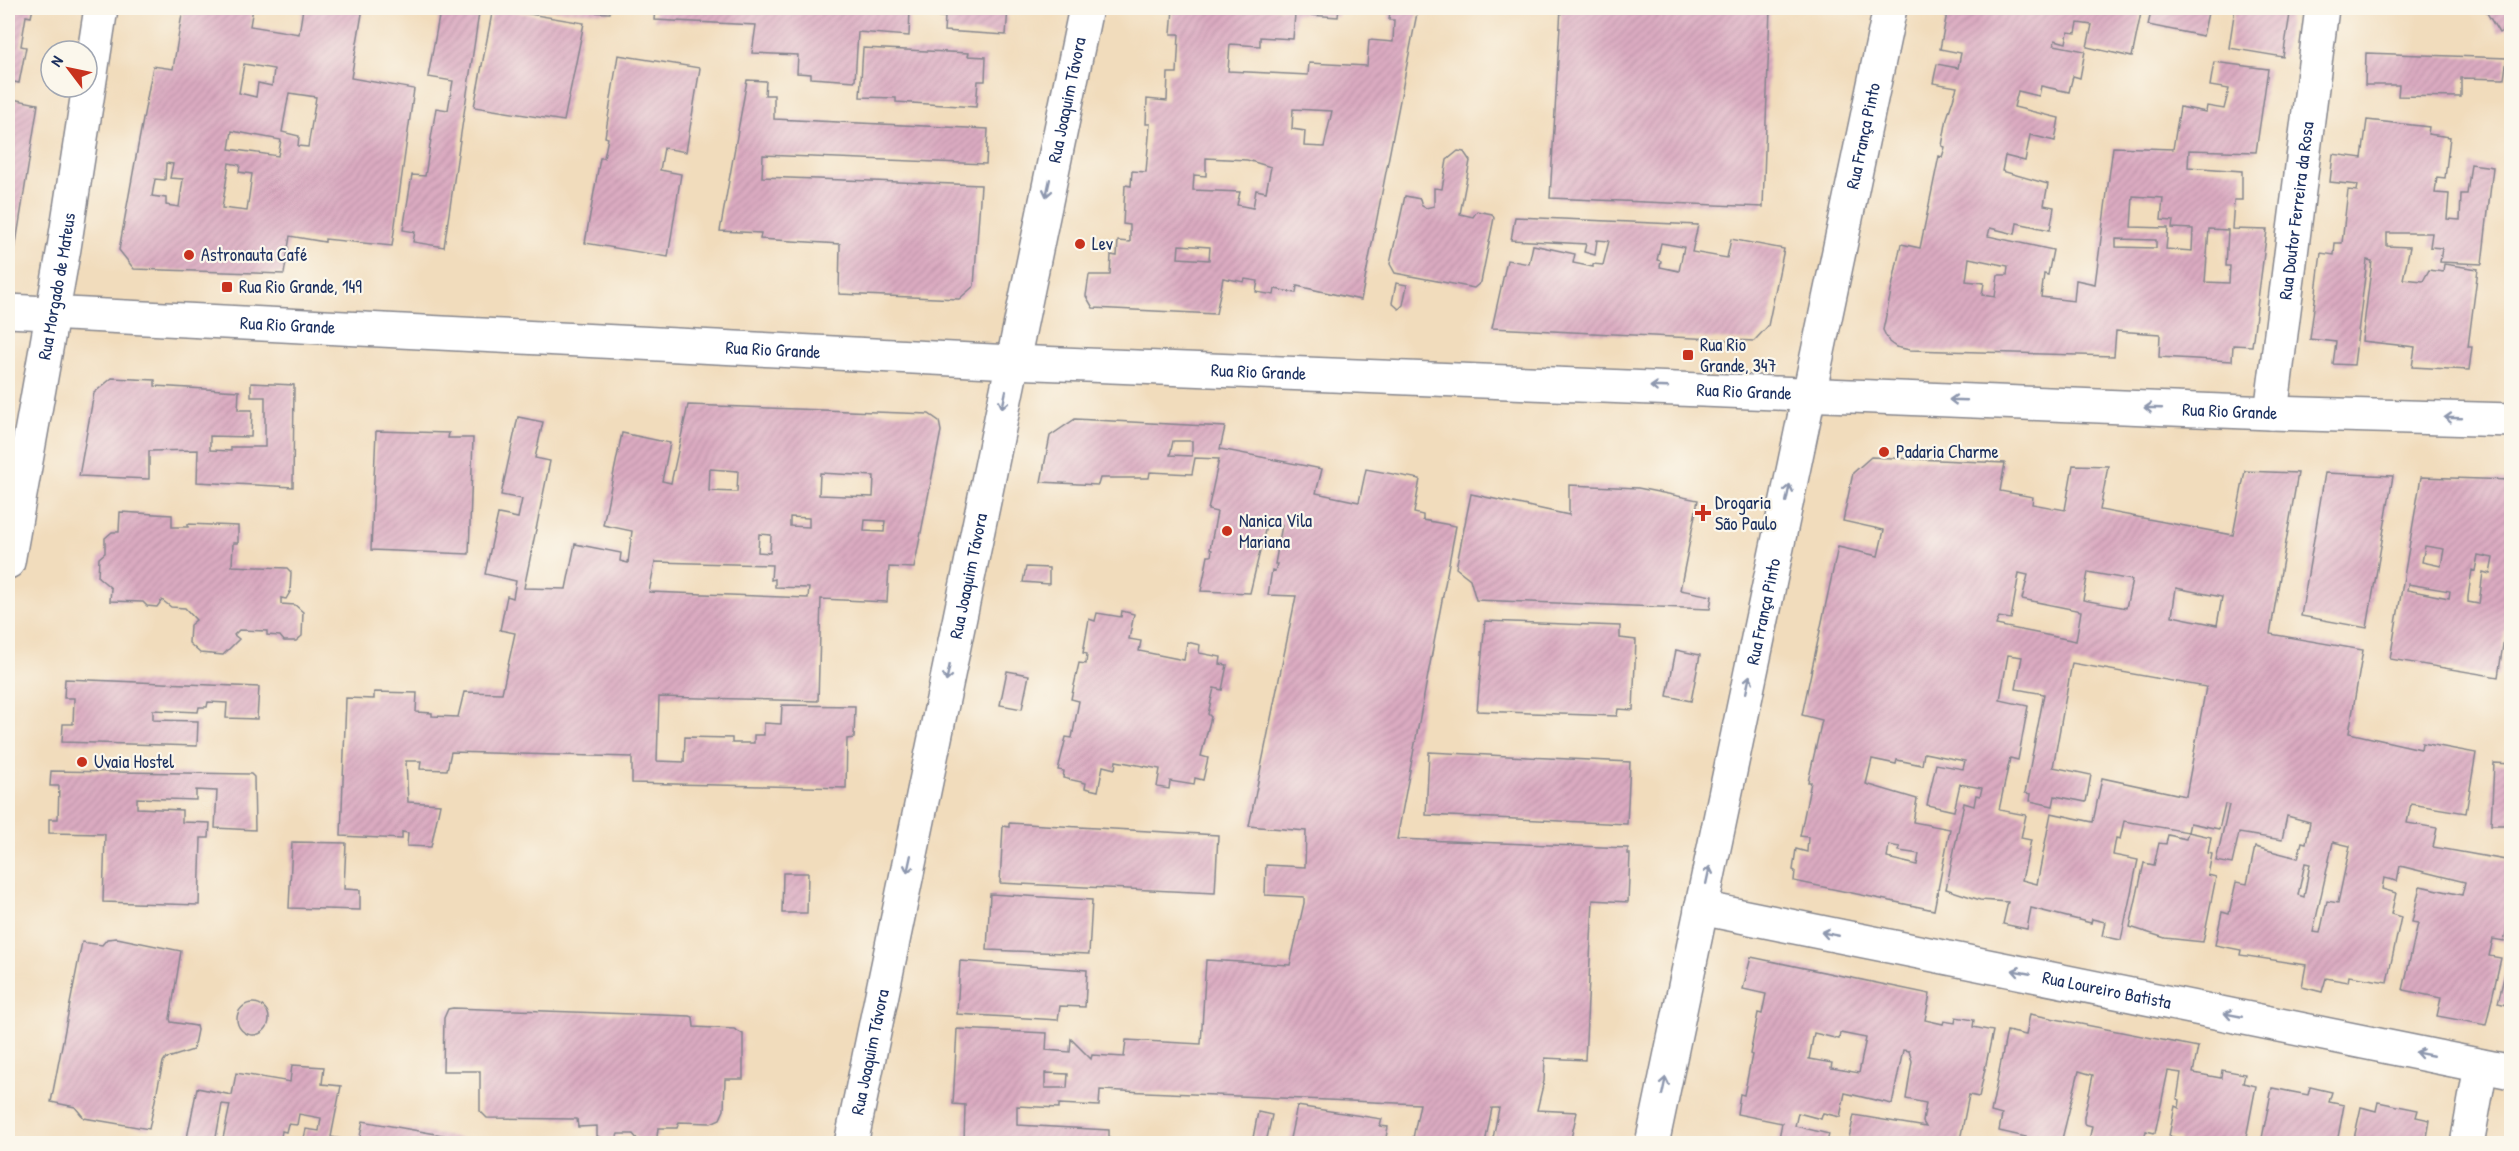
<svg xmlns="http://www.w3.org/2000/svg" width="2519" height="1151" font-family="'Patrick Hand',sans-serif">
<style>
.building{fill:url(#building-hatch);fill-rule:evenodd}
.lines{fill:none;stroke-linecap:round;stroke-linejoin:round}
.minor-casing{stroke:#86868d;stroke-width:36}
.minor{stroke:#fff;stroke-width:33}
.oneway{stroke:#8d97ae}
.poi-dot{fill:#c8321e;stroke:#fbf7ec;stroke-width:2}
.labels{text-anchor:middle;stroke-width:4.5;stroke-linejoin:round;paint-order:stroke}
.street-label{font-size:18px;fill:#1b2f5e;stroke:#fbf7ec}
.poi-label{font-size:18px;fill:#1b2f5e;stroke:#fbf7ec;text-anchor:start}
</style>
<defs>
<pattern id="building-hatch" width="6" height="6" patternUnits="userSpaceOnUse" patternTransform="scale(1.5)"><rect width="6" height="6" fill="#dbabc1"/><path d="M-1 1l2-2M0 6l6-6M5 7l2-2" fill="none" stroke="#bb93a8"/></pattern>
</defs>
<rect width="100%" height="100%" fill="#fbf7ec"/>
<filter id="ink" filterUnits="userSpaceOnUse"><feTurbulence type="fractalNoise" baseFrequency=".0167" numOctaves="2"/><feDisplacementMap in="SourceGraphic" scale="12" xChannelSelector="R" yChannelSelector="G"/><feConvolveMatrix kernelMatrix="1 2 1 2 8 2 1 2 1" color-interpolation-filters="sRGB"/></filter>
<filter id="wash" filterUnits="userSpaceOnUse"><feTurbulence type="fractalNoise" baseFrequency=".008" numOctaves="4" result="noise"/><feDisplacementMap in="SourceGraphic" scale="24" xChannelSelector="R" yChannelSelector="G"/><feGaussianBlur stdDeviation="1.35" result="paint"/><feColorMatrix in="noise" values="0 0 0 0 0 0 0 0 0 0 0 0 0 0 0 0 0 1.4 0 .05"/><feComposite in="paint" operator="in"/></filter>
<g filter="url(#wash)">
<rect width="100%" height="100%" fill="#f1dcbc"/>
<g id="blocks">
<path class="building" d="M8,8H33L31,17L26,16L21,46L26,47L19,83L14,82L12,99L38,104L14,256L8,260Z
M183,8H253L250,26L299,34L303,8H363L351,78L414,89L392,246L325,239V242L290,236L284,274L134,269L119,250L135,162L153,66L173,69ZM244,64L274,69L272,86L258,83L256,97L239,93ZM289,93L316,97L308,147L298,146L299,136L282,132ZM232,131L281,140L278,156L229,149ZM166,163L173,164L170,178L183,179L179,207L166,205V198L152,196L155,179L165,180ZM229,163L240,165L239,172L252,174L247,211L222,208Z
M493,8L584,23L564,121L474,107Z
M537,8H610V13L537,10Z
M655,8H833V12H844V8H1008L1006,35L944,31L945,17L918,15L919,10L910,9L909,36L858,32L855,81L811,78V74L797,73L798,55L752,53L756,25L654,20Z
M1173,8H1339L1338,17L1295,14L1293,39L1260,37V46L1230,44L1228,71L1308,75L1309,63L1367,66L1369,40L1393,42L1394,20H1389L1390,11L1372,10V8H1418L1361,300L1297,286L1296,293L1275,289L1274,295L1256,292L1258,281L1245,279L1244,282L1223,278L1216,314L1093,308L1086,296L1089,275H1110L1111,255L1117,256L1118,241L1130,242V225L1123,224L1125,185L1131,186L1132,171L1146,172L1150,124H1146L1147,99L1167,101L1168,73H1177L1179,34H1171ZM1293,109L1332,111L1324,147L1304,146L1305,131L1292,129ZM1206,158L1247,160L1271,167L1266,192L1256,190L1253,208L1237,205L1240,192L1193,190L1194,175L1206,176ZM1179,245L1210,247L1209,260L1178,258Z
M1561,8H1770L1763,207L1550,198Z
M1948,8H2142L2132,57L2087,47L2092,25L2078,23L2076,33L2068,32L2066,43L2055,40L2054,45L2085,51L2080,78L2073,76L2069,92L2041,86L2039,96L2018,91L2014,107L2059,118L2055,141L2030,135L2025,161L2005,156L2002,171L2048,184L2044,205L2054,207L2050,230L2017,223L2015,234L1990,228L1988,236L2053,250L2048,275L2044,274L2041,297L2074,301L2076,280L2095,284L2113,147L2173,149L2180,107L2206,112L2207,106L2224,109L2229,89L2210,86L2214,62L2268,69L2256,152L2189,150L2188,167L2242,171V200H2234L2232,229L2267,230L2252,346L2233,345L2232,361L2159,357L2160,334L2116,331L2114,356L1910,350L1896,347L1889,342L1883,330L1901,244L1920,248L1939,156L1942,157L1944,151L1945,147L1942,146L1947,118L1957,87L1933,83L1937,64L1958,68L1961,53L1940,49ZM2133,196L2163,198L2161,220L2173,221L2172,228L2193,229L2192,251L2166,249L2168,228L2131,227ZM2209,229L2228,230L2226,266H2230L2229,283L2205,282ZM2116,239L2156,240V248L2116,247ZM1969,258L2008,266L2007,275H1998L1995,297L1982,295L1984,283L1966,281Z
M2152,8H2209L2203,36L2148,25Z
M2235,8H2291L2283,57L2229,48Z
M2484,8H2511V25L2499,33Z
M440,11L479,13L444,247L413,242L415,232L403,230L412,175L425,176L436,108L448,110L453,81L428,77Z
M863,48L969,53L968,56L986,57L985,81H978L976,107L896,102V98L860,97Z
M2366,53L2507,58L2504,79L2461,78V97L2398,96L2399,85H2365Z
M618,55L700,68L686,152L664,148L660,170L681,174L668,257L585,243L600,158H604L608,138L605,137Z
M747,80L766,81L765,95H774V119L988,129L986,164L763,155L762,177L981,185L974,286L959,299L839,294L840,244L760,239L761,233L720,231Z
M2367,120L2429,127L2428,134L2450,137L2445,178L2437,177L2435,193L2449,194L2447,219L2460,220L2461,194H2467L2471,164L2493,167L2482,264L2440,262L2442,248L2430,247L2432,233H2387V246L2410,247L2403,279L2423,281L2429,270L2443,272L2444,264L2478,269L2468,347H2472L2469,370L2412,367L2415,347L2362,341L2372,261L2367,260L2354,365L2333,364L2336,342L2310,339L2321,253L2334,255L2335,243H2342L2348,190L2357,191L2358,185L2330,182L2333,154L2362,158Z
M1458,151L1464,152L1470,161L1460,214L1473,217L1477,211L1492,214L1494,218L1481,282L1474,288L1395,273L1390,264L1405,196L1420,199L1422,206L1426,208L1434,206V188L1442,189L1447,160Z
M1515,217L1698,225L1692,252L1727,258L1731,239L1784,249L1768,326L1754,341L1492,328L1507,260L1529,264L1533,245L1575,254L1573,263L1593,267V264L1603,265L1609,241L1597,240L1595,255L1584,252L1586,244L1511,240ZM1661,243L1684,247L1679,271L1660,267L1661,261L1657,260Z
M1396,283L1407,285L1403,305L1399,309L1392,303Z
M112,378L155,380V386L239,391L238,410H252L251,437L210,436V450L231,451V447H265V397H251V383L294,385L293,487L197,482L198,450L149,451V479L79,476L94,393Z
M688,405L929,414L939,421L941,431L914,568L889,567L887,602L821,599L818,701L659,697L657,761L684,762L685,737L732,738V743H754V735H764V723L781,724L782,705L855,706L854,738L847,739L846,788L632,783V757L451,752L447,770L420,769L421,761H406L408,802L440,804L431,847L407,846L408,833L402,832V839L341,836L346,698L374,699V692L417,693L416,712L432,713V716L458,717L464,692L502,693L515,633L500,630L507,596L513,598L516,581L485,574L498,514L518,518L522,499L501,495L518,417L543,422L535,458L550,461L524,588L566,589L575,544L621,553L620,561L628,563L632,531L603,525L622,433L670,443L662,481L671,483ZM710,469L738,471L737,492L709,491ZM820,473L874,476L873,497L819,495ZM790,517L809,518V527L790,526ZM865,520L885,521L884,532L864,531ZM759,534L771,535L770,553L758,552ZM655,562L772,565L771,580L775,579V587L809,588L808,598L649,592Z
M1075,419L1225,427L1220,449L1322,469L1316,493L1359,502L1366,469L1420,479L1414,513L1423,515V520L1456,526L1397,839L1628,848V854H1630L1628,902L1593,900L1585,1060L1545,1058L1544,1081L1537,1110L1577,1112L1570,1143H1492L1499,1108H1492L1485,1143H1412L1420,1104L1100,1090L1099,1106L1059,1104V1108L1017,1106V1125L1109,1130V1143H964L965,1105L953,1104L957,1029L1047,1033L1046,1050L1070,1052L1071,1039L1091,1059L1092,1055L1124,1057L1126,1040L1201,1044L1206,960L1290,965L1304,903V897L1265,895L1266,865L1305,867L1306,831L1249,826L1296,596L1268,595L1272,570L1275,571L1277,564H1275L1282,525L1267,522L1250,593L1201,591L1208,556H1211L1212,550L1210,549L1217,512L1208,510L1219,459L1195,458L1192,474L1150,472L1149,478H1100L1098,485L1041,482L1050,436ZM1173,441H1192V456L1170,455ZM1045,1073L1068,1074L1067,1088H1045Z
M376,431L449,433L448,438H473L469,554L371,550Z
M1871,457L2005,463L2000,491L2033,497L2032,504L2065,510L2073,465L2108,466L2100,510L2233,535L2245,471L2298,473L2270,634L2363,650L2349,733L2421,749L2422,743L2476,753L2466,813L2411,804L2407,823L2437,828L2433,847L2511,861V910L2504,941L2493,939L2489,956L2501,958L2486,1025L2437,1016L2441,998L2403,990L2418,923L2412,922L2420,886L2462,895L2465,882L2400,866L2397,881L2384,878L2382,889L2396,893L2391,914L2401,917L2387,982L2349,976L2348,982L2326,978L2322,992L2302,987L2306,965L2240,955L2241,950L2215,945L2222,912L2229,914L2236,882L2247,884L2255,847L2298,858L2302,842L2306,843L2310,822L2287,816L2282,840L2239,833L2232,864L2216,861L2229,805L2225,804L2219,829L2190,823L2188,832L2124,821L2120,839L2116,838L2113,855L2138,860L2121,940L2102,936L2105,922L2092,919L2091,923L2031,908L2027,929L2003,924L2008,902L1980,900L1946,889L1964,803L1974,806L1976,795L1980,796L1982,788L1960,784L1954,811L1927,805L1936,764L1963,769L1965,761L1924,753L1922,765L1897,760L1896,764L1872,759L1866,784L1917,799L1913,822L1950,829L1934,910L1794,881L1795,871L1793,870L1796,849L1807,852L1808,837L1800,836L1811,782H1808L1822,720L1802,715L1838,547L1878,556L1884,530L1843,521L1853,473ZM2088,572L2132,580L2126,608L2083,600ZM2019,573L2028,575L2022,599L2081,611L2076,641L1996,625L1999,617L2011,619ZM2176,588L2222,597L2217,625L2172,616ZM2008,655L2022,657L2016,689L2044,694L2025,793L2031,794L2030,801L2053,806L2055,796L2086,802L2091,775L2053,767L2072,663L2206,687L2186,796L2102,778L2093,822L2051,813L2037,884L2022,880L2031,840L2021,838L2026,815L1999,810L2010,758L2018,760L2028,706L2000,700ZM2333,842L2350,846L2338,903L2327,901L2320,933L2313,932ZM1889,845L1900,847L1899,851L1919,854L1917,865L1887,858ZM2305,863L2310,864L2304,897L2298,895Z
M2325,473L2393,476L2367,628L2301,616Z
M2421,477L2511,480V593L2498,677L2390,659ZM2425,546L2444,549L2441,566L2422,562ZM2478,555L2493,558L2490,574L2483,572L2479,604L2468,602V597L2472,570L2475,571ZM2408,584L2450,591L2449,598L2407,590Z
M1569,485L1638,488L1698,500L1680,590L1712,596L1710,609L1476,600L1470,579L1456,568L1471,494L1569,515Z
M120,512L172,515V527H188V524L238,526V543H233L232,566L287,568L291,572L290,592L286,599L281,598V604L295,605L303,612L302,636L296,641H284L280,636L267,635V631L239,630L234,635L239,639L223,655L200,653L189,643L190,625L196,620L185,608L171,607L162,600L157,607L147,606L143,602L110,601L111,588L98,577L99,558L105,553V538L112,532H119Z
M1026,567L1049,568V584L1023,582Z
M1122,611L1134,614L1129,639L1141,641L1139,651L1184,660L1187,642L1200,645L1199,653L1221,657L1220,664L1227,665L1222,690L1214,688L1208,714L1211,717L1201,756L1208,758L1203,780L1195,778L1194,785L1170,781L1169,789L1157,787L1160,769L1116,761L1115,769L1103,766L1098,791L1085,788L1086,783L1063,778L1064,771L1058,770L1066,737L1072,738L1079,701L1071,699L1079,663L1086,664L1087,654L1083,653L1089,619L1095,621L1097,613L1121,617Z
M1485,621L1620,626V638L1636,640L1633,710L1618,709L1617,716L1477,711Z
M1676,650L1700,655L1691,701L1667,696Z
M1007,671L1029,675L1022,709L1000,705Z
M65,679L259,687L257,719L226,718L227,703L208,702L207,707H199L198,712L153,710V720L198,721L197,746L62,742L63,724H73L74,698H64Z
M1429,752L1630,762L1627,824L1426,815Z
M2494,763L2511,764V825H2491Z
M51,771L251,774L254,777L255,830L215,828L217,791L196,790V800L137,798V808L182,810V822L210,823L209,838H201L199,905L103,902L105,834L49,833V819H58L59,786H50Z
M1009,823L1218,835L1215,893L1000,883L1003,826L1009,827Z
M2188,832L2211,837L2208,853L2212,854L2208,875L2216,877L2203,942L2165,938L2130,927L2144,863L2154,865L2159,843L2166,844L2168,835L2186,839Z
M292,842L346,843L344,889L360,890V910L289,908Z
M783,873H808L807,913H782Z
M990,894L1092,900L1089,954L987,950Z
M117,938L181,951L170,1019L171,1022L196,1026L197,1030L193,1050L165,1059L163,1062L149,1129L84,1118L75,1107L51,1102L82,942L102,945L107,939Z
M2511,947V1006L2498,1003Z
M1751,957L1930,994L1925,1020L1943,1024L1944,1021L1955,1023L1956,1017L1974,1020L1973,1027L1993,1031L1979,1097L1969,1095L1960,1140L1973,1143H1874L1849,1138L1854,1115L1926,1127L1923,1122L1926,1103L1906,1099L1912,1061L1909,1051L1903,1050L1892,1104L1845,1093L1840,1117L1823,1113L1821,1119L1798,1113L1795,1126L1829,1134L1827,1143H1778L1782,1123L1737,1114L1740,1094L1744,1095L1752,1055L1750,1054L1758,1013L1762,1014L1766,994L1743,989ZM1814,1033L1839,1039L1840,1033L1866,1038L1859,1073L1831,1068L1832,1063L1809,1059Z
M960,961L1087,970L1085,1007L1060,1006L1058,1020L957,1014Z
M237 1019a16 16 0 1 1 32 0a16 16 0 1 1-32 0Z
M453,1008L690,1016L693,1017L694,1027L734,1029L743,1034V1079H725L724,1110L720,1119L711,1123L679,1122L677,1128H658L657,1137L653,1140H638L633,1134H618L616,1139L601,1138L597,1136V1126L578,1127L577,1119L487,1118L480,1111V1071H443L444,1018L448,1009Z
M2030,1014L2198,1047L2193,1073L2221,1078L2222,1070L2245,1074L2243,1083L2256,1086L2245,1143H2179L2180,1139L2169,1136L2175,1106L2179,1108L2180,1100L2177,1099L2181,1073L2168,1071L2155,1133L2146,1131L2143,1143H2101L2089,1141L2092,1126L2084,1124V1117L2093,1075L2079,1071L2061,1143H2036L2025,1141L2026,1137L1999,1131L2002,1115L1991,1112L2007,1031L2026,1035Z
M292,1065L324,1067L322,1084L341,1086L331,1137L359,1142L363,1121L464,1139V1143H303L306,1129L319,1131L321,1118L299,1114L297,1125L288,1124L286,1132L282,1131L280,1143H222L230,1105L222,1104L215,1143H186L197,1088L232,1095L236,1073L290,1082Z
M2310,1087L2332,1092L2329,1102L2344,1105L2337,1143H2261L2272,1088L2308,1095Z
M2378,1102L2418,1110L2416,1117L2430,1120L2426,1143H2353L2361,1107L2376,1111Z
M1297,1106L1382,1119L1380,1126L1388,1127L1385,1143H1289Z
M1258,1112L1272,1115L1266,1143H1252Z"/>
</g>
</g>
<g filter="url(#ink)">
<use href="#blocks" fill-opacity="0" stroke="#86868d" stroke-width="1.5"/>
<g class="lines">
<g class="minor-casing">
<g id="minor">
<path id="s1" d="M8,311L1012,362L2271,413L2512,420"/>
<path id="s2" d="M2271,413L2322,8"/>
<path id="s3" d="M8,562L64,248L101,8"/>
<path id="s4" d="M1701,908L2512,1072"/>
<path id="s5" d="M851,1144L1086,8"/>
<path id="s6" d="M1652,1144L1890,8"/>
<path d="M2467,1144L2481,1066"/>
</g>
</g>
<use href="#minor" class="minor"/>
</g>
<defs><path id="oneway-shaft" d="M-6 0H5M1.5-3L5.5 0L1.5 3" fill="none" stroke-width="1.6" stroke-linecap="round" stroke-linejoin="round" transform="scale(1.5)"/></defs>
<g class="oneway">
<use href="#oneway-shaft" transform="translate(1048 188) rotate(102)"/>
<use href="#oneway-shaft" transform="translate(1659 387) rotate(-178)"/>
<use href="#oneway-shaft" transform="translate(1004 400) rotate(102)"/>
<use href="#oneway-shaft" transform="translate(1958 400) rotate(-178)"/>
<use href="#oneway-shaft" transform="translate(2153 408) rotate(-178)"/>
<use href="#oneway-shaft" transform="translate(2453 418) rotate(-178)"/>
<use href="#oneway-shaft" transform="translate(1788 493) rotate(-78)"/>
<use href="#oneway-shaft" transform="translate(948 673) rotate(102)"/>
<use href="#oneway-shaft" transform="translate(1748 684) rotate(-78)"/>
<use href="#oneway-shaft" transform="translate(909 864) rotate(102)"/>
<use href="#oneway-shaft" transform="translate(1708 875) rotate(-78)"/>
<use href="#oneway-shaft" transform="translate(1830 934) rotate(-169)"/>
<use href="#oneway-shaft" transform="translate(2021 972) rotate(-169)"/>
<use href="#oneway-shaft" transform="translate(2233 1015) rotate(-169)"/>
<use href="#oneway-shaft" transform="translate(2424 1054) rotate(-169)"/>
<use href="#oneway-shaft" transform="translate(1664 1086) rotate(-78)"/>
</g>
</g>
<g class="poi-dot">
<circle cx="1080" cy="244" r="6"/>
<circle cx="189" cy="255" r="6"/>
<rect x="221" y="281" width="12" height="12" rx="3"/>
<rect x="1682" y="349" width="12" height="12" rx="3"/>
<circle cx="1884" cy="452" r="6"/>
<path d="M1700 504h6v6h6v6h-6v6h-6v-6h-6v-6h6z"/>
<circle cx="1227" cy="531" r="6"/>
<circle cx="82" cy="762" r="6"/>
</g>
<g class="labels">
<g class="street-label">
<text dy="6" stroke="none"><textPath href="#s5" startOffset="1066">Rua Joaquim Távora</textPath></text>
<text dy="6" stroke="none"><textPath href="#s6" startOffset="1030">Rua França Pinto</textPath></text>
<text dy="6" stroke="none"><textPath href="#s2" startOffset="204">Rua Doutor Ferreira da Rosa</textPath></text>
<text dy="6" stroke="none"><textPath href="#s3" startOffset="280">Rua Morgado de Mateus</textPath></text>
<text dy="6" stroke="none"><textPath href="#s1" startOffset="280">Rua Rio Grande</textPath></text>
<text dy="6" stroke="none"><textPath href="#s1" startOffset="766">Rua Rio Grande</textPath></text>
<text dy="6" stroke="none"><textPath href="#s1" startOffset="1252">Rua Rio Grande</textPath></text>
<text dy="6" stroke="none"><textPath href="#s1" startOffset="1738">Rua Rio Grande</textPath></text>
<text dy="6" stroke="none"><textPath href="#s1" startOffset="2224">Rua Rio Grande</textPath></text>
<text dy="6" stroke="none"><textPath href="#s5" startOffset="580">Rua Joaquim Távora</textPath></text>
<text dy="6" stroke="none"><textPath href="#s6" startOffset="544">Rua França Pinto</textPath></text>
<text dy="6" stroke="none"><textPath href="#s4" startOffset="414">Rua Loureiro Batista</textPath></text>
<text dy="6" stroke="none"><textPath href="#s5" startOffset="94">Rua Joaquim Távora</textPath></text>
</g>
<g class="poi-label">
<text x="1092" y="250">Lev</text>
<text x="201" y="261">Astronauta Café</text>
<text x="239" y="293">Rua Rio Grande, 149</text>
<text x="1700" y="351">Rua Rio<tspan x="1700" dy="21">Grande, 347</tspan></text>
<text x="1896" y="458">Padaria Charme</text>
<text x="1715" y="509">Drogaria<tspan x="1715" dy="21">São Paulo</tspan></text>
<text x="1239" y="527">Nanica Vila<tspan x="1239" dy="21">Mariana</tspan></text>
<text x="94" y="768">Uvaia Hostel</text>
</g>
</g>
<rect width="2519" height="1151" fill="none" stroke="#fbf7ec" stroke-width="30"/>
<g transform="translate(69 69) rotate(302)"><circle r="28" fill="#fbf7ec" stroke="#a1a7b3" stroke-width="1.5"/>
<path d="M0-4.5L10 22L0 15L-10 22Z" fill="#c8321e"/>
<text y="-9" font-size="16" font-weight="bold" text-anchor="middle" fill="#1b2f5e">N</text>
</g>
</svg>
